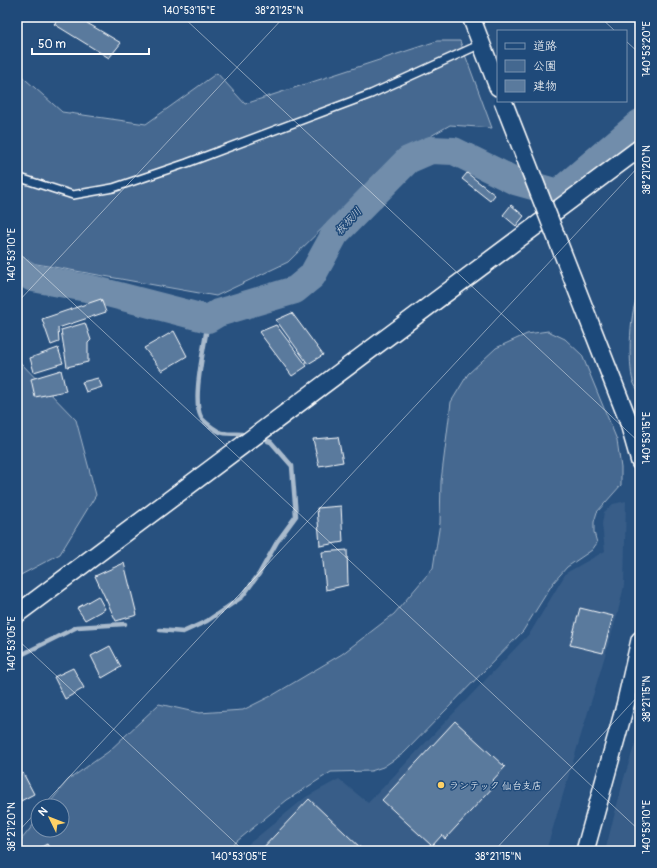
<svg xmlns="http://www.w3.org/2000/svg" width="657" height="868" font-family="Pangolin,'Klee One',sans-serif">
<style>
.built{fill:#375d88}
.green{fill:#446890;stroke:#a2b4c8}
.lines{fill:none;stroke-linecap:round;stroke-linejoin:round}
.stream{stroke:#aabbcd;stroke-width:4.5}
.river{stroke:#718dab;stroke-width:28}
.building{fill:#5a7a9d;stroke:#fff}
.service-casing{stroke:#fff;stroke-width:10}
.tertiary-casing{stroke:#fff;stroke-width:20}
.service{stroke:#1f4a7a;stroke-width:7}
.tertiary{stroke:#1f4a7a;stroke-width:17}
.tertiary-bridge-casing{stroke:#fff;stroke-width:20;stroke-linecap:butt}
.tertiary-bridge{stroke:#1f4a7a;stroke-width:17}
.ticks{fill:none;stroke:#fff;stroke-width:1;stroke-opacity:0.45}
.poi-dot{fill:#ffd166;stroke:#1f4a7a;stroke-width:1.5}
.labels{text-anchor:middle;stroke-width:3;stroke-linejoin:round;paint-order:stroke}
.poi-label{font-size:10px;fill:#fff;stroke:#1f4a7a;text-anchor:start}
.water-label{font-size:11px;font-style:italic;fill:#d4dde6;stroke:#1f4a7a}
.neatline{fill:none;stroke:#fff;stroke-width:1.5}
.ticks-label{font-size:10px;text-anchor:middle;fill:#fff}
</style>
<rect width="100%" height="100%" fill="#28517f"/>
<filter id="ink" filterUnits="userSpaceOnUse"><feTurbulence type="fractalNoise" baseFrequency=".025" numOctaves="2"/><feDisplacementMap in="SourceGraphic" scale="8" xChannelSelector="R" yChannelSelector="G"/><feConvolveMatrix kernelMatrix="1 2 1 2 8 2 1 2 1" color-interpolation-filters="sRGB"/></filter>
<g filter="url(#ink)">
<path class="built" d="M626,501L624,586L617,616L546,851H240L306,797L339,779L368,803L530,633L566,573L605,551L602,524L604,512L613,504Z
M640,728V851H605L624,778Z"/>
<path class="green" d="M437,41H460L492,128L450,125L396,156L288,262L216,296L31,263L17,256V72L62,112L146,124L217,73L245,104Z
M640,293V394C638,390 634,385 633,381C628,366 629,304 640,293Z
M548,331L565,339L582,355L617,440L621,468V485L597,512L594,522V532L597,543L592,550L567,567L553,583L523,631L404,753L383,767L371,771L331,772L287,800L225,851H17V845L38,819V830H62V806H47L68,780L108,752L159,704L199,713L243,710L273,695L342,654L394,614L433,568L440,523L441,481L451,402L468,374L496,348L527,334Z
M17,359L76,420L96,495L60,554L17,577Z"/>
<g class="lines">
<path class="stream" d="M208,319C206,342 191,398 201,417C203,421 215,430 220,432C226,435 235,433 242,434
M160,630L183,632L207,621L242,597L259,574L277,542L296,516L292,466L271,442L268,441
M17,657L77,627L125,624"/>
<path class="river" d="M17,269L33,278L92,289L208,319L218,313L295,290L312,276L335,234L408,160L431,150L454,151L515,181L558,193L640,123"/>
</g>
<path class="building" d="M60,17H77L121,43L109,58L54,24Z
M467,173L495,195L490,201L462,179Z
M511,205L524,216L516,226L503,215Z
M101,299L106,312L58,328L59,342L51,345L42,319Z
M292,313L323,355L308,364L276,320Z
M85,323L91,340L88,343V362L67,367L61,330Z
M276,325L307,366L292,376L259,332Z
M174,331L187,356L162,371L144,348Z
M58,348L63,363L34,372L30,358Z
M61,370L66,391L35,397L31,379Z
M98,378L102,387L86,392L82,382Z
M338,437L343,462L319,466L313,439Z
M341,506L343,542L320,546L317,508Z
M347,550L348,585L326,590L322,552Z
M124,563L137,615L116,621L95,576Z
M98,596L105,609L85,620L77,608Z
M580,608L613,616L603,653L570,645Z
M110,646L121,667L102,678L91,656Z
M73,668L84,688L65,699L54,677Z
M455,721L505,767L492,781L496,784L445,839L442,835L432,846L382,800Z
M23,773L34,794L17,803V776Z
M309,799L364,851H260Z
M47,844L51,851H34Z"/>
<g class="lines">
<g class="service-casing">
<path id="service" d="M17,177L73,195L113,188L187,163L371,94L481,44"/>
</g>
<g class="tertiary-casing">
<path id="tertiary" d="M471,17L498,87
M628,420L640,462
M17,614L640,148
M585,851L625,706L640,640"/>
</g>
<use href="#service" class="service"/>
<use href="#tertiary" class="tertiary"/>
<g class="tertiary-bridge-casing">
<path id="tertiary-bridge" d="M503,101L628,420"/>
</g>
<use href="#tertiary-bridge" class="tertiary-bridge"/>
</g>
</g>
<path class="ticks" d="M183,17L640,443M600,17L615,31M626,41L640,54M17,251L640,831M17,303L284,17M17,639L244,851M42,806L640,165M17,833L38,810M494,851L640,694"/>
<circle class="poi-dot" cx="441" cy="785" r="4"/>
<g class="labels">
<g class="poi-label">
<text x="449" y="789">ランテック 仙台支店</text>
</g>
<g class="water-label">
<text transform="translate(348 221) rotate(-47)" y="4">板坂川</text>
</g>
</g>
<rect width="657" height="868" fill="none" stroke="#1f4a7a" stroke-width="44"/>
<rect x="497" y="30" width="130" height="72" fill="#1f4a7a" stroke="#7992af"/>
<rect x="505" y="43" width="20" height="6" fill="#1f4a7a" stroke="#7992af"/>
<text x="533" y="50" font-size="12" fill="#ffffff">道路</text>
<rect x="505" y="60" width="20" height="12" fill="#446890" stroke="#7992af"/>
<text x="533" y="70" font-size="12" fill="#ffffff">公園</text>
<rect x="505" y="80" width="20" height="12" fill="#5a7a9d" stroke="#7992af"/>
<text x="533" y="90" font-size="12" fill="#ffffff">建物</text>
<g transform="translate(50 818) rotate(313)"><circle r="19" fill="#1f4a7a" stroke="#7992af"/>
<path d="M0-3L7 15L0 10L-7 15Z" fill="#ffd166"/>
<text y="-6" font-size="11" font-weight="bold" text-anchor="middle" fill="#ffffff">N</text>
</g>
<path d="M32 48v6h117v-6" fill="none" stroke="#ffffff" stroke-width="2"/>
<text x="38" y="48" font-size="12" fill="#ffffff" stroke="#1f4a7a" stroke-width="3" paint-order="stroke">50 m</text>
<rect x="22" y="22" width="613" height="824" class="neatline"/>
<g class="ticks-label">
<text x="189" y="14">140°53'15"E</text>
<text x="279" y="14">38°21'25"N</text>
<text transform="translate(646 49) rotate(-90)" y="4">140°53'20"E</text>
<text transform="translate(646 170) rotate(-90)" y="4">38°21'20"N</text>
<text transform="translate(11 255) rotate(-90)" y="4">140°53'10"E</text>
<text transform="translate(646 438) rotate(-90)" y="4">140°53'15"E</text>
<text transform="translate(11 644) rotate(-90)" y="4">140°53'05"E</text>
<text transform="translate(646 699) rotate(-90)" y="4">38°21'15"N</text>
<text transform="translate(646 827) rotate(-90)" y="4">140°53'10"E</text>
<text transform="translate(11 827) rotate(-90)" y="4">38°21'20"N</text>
<text x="239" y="860">140°53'05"E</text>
<text x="498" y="860">38°21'15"N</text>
</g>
</svg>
